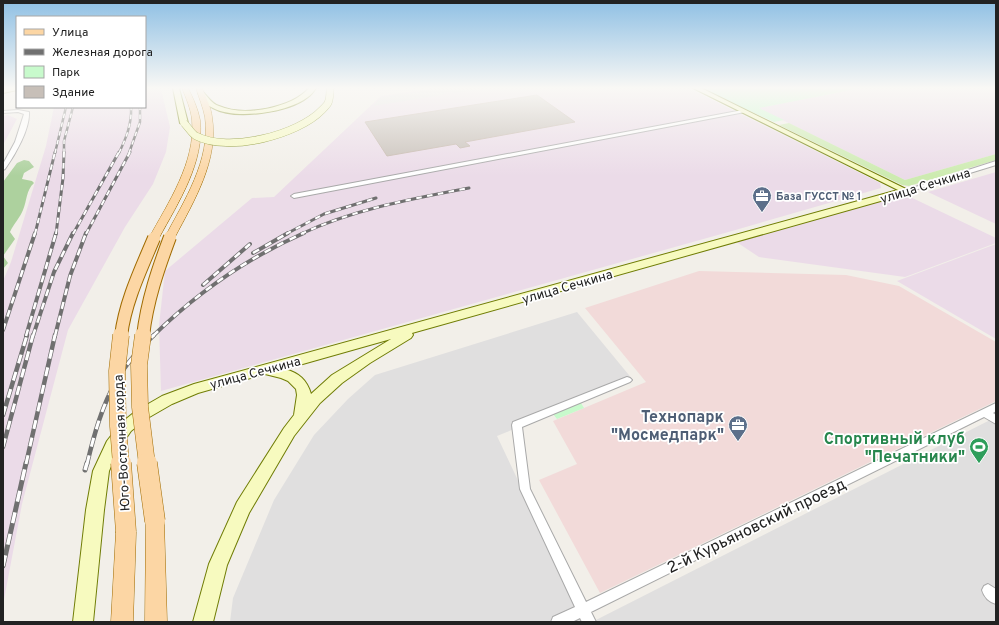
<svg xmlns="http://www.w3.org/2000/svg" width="999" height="625" font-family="Overpass,sans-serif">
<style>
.residential{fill:#e0dfdf}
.commercial{fill:#f2dad9}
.industrial{fill:#ebdbe8}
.grass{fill:#cdebb0}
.forest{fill:#add19e}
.park{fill:#c8facc}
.parking{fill:#e2e2e2}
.building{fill:#c7bfb8;stroke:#c4b6ab}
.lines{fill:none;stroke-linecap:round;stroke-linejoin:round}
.street-casing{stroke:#a9a9a9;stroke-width:2}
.secondary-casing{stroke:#707d05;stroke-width:2}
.primary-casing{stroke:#a06b00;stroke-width:1}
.street{fill:#fff;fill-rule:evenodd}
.secondary{fill:#f7fabf;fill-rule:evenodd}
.primary{fill:#fcd6a4;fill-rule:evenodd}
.rail-far4-casing{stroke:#707070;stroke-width:2.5}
.rail-far3-casing{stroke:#707070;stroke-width:3}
.rail-far2-casing{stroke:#707070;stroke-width:4}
.rail-far1-casing{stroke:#707070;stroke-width:4.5}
.rail-casing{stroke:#707070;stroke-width:5}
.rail-far4{stroke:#fff;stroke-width:1.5;stroke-dasharray:4.5;stroke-linecap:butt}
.rail-far3{stroke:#fff;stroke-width:2;stroke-dasharray:5.5;stroke-linecap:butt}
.rail-far2{stroke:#fff;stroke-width:2.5;stroke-dasharray:7;stroke-linecap:butt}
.rail-far1{stroke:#fff;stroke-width:3;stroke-dasharray:9;stroke-linecap:butt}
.rail{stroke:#fff;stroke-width:3.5;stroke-dasharray:11;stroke-linecap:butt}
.secondary-bridge-casing{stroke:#707d05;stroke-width:8;stroke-linecap:butt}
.primary-bridge-far2-casing{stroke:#a06b00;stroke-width:14;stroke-linecap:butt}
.primary-bridge-far1-casing{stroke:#a06b00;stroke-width:17;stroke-linecap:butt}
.primary-bridge-casing{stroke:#a06b00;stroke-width:21;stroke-linecap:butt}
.secondary-bridge{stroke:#f7fabf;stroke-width:7}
.primary-bridge-far2{stroke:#fcd6a4;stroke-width:12}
.primary-bridge-far1{stroke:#fcd6a4;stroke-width:16}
.primary-bridge{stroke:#fcd6a4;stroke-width:20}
.labels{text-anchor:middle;stroke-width:3.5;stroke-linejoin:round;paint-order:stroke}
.far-service-label{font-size:11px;font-weight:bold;fill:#4e5e75;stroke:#fff;text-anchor:start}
.street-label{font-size:13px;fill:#222;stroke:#fff}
.near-service-label{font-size:16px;font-weight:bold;fill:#4e5e75;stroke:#fff;text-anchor:end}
.near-leisure-label{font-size:16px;font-weight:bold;fill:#27864d;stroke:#fff;text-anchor:end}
.near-street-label{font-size:16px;fill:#222;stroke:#fff}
</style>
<rect width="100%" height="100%" fill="#f2efe9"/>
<path class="residential" d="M577,312L633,380L497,436L585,622H230L233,598L274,500L314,435L348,399L375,375Z
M996,417V622H592Z"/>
<path class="commercial" d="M699,271L846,275L899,286L996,342V401L600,593L539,480L577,464L553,421L646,382L585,308Z"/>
<path class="industrial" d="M145,88H165L161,89L170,127L166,152L153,184L125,227L68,330L22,504L3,605V281L11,262L46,146L54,107H145Z
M435,88H688L880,183L881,188L732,231L161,391L159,325L165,271L252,198L274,197L381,96Z
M861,88H996V154L905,180L758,108Z
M8,115L17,119L3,145V116Z
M996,172V224L928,192Z
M904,194L996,238V243L905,277L759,257L735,241Z
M996,244V339L897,281Z"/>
<path class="grass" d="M789,123L905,180L996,154V160L909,186L902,185L779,125Z"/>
<path class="forest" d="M24,160L29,161L34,167L24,173L22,179L32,181L34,183C26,190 27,201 23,210C20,218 14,223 10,232L15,239L3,256L8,263L3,269V182L17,163Z"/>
<path class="park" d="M700,88H861L759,108L784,120L774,122Z
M581,403L584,408L557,419L553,414Z"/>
<path class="parking" d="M444,88H484L455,93L449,91L442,95L373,106L381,97Z"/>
<path class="building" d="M537,95L575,122L465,142L470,146L460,148L456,144L387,156L365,122Z"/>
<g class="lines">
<g class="street-casing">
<path id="street" d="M18,110L29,112C30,129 15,155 5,169L3,170V164L15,142L24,114L18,112L3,113V111Z
M743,110H745V112L294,198L291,196L294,194Z
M996,161V165L908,192H904L903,191Z
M627,377L630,378L632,380L630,382L522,427L530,489L586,602L996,403V411L993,413L996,415V424L984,417L591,612L596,622H582L580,618L572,622H551L553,617L575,607L520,489L512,425L513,422Z
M988,584L996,589V604C989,602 984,597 982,590L984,586Z"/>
</g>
<g class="secondary-casing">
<path id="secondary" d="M8,88H17V90L3,93V89Z
M173,88H179L188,123L187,125H184L180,123Z
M309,88H316C314,91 311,95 308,97C288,113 235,120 213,108C206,105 202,99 198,93L203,92C208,97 212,104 219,106C244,117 292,108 309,88Z
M693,88H701L910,191L909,193L412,333L413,335L411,338L370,363L342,383L320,403L294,436L249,513L227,565L213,622H193L209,564L237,502L284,428L294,415L297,395L296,389L288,381L281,378L265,374L198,393L172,404L146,419L131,431L118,450L109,471L104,510L93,622H73L86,510L93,471L107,441L121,423L136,411L162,396L194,384L898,190ZM391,339L332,375L311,394C307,380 299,373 285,369Z"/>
</g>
<g class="primary-casing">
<path id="primary" d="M182,88H188C193,98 198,109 200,120C205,162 178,203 159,238L154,241L149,238C168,203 196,162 192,120C191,109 186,98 182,88Z
M196,88H202C206,98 211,107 212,117C219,160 194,201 175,237L170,240L165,237C184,201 211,160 205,117C203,107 199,98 196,88Z
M155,512L162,515L164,521L167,622H145L146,521L148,515Z
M126,523L133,526L136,532L133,622H111L116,532L119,526Z"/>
</g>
<use href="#street" class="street"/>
<use href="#secondary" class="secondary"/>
<use href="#primary" class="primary"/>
<g class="rail-far4-casing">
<path id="rail-far4" d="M55,153L66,107
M64,153V141L73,107
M119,153C126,138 132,124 131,107
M129,153L140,122V107"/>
</g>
<g class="rail-far3-casing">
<path id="rail-far3" d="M35,234L55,152
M56,234L63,178L64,152
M73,234L119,152
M86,234L130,152
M286,234L324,214L376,198
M301,234C355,209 411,199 469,188"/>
</g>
<g class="rail-far2-casing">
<path id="rail-far2" d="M253,253L288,233
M203,285L250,244
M3,330L35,233
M26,336L56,233
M33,336L54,272L73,233
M55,336L70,276L86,233
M153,336C198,292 247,258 304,233"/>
</g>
<g class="rail-far1-casing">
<path id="rail-far1" d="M3,415L27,335
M3,447L33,335
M26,464L55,335
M87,464C94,435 102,405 117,380C126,363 141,348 154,335"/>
</g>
<g class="rail-casing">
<path id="rail" d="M85,470L87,463
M3,566L26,463"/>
</g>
<use href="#rail-far4" class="rail-far4"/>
<use href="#rail-far3" class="rail-far3"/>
<use href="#rail-far2" class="rail-far2"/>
<use href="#rail-far1" class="rail-far1"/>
<use href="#rail" class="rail"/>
<g class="secondary-bridge-casing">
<path id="secondary-bridge" d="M184,123C188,127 192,134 196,136C229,153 298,135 322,110C324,108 327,105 328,103C330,99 330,92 330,88"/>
</g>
<g class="primary-bridge-far2-casing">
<path id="primary-bridge-far2" d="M121,336C125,302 141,269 154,238
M143,336C147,301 158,269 170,237"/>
</g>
<g class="primary-bridge-far1-casing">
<path id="primary-bridge-far1" d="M143,335L139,365L140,407L147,464
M121,464L118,426L117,371L121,335"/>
</g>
<g class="primary-bridge-casing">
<path id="primary-bridge" d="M121,463L126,532
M147,463L155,521"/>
</g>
<use href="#secondary-bridge" class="secondary-bridge"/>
<use href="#primary-bridge-far2" class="primary-bridge-far2"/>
<use href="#primary-bridge-far1" class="primary-bridge-far1"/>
<use href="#primary-bridge" class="primary-bridge"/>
</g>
<linearGradient id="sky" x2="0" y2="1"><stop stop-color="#8fc0e4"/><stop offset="0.5" stop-color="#f9f8f5"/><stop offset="1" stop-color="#f9f8f5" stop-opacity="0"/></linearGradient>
<rect width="999" height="176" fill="url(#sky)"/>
<defs>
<g id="office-pin" transform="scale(1)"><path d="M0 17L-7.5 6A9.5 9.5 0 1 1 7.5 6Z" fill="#5c6f8a" stroke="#fff"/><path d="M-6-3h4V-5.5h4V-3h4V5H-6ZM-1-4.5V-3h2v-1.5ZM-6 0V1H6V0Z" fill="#fff"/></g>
<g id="stadium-pin" transform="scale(1)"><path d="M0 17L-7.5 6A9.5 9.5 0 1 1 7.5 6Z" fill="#2e9e5b" stroke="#fff"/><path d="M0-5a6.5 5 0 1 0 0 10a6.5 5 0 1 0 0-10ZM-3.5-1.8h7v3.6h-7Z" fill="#fff"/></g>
</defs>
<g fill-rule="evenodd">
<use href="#office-pin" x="762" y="196"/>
<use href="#office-pin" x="738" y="425"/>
<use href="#stadium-pin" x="979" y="447"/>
</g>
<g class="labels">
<g class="far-service-label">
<text x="776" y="200">База ГУССТ № 1</text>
</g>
<g class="street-label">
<text transform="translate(925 185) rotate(-17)" y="5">улица Сечкина</text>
<text transform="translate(567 286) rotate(-16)" y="5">улица Сечкина</text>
<text transform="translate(255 372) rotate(-15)" y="5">улица Сечкина</text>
<text transform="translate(121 443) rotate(-93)" y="5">Юго-Восточная хорда</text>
</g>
<g class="near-service-label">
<text x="724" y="422">Технопарк<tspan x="724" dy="18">"Мосмедпарк"</tspan></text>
</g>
<g class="near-leisure-label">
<text x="965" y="444">Спортивный клуб<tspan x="965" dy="18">"Печатники"</tspan></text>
</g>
<g class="near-street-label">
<text transform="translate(756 525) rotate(-26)" y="6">2-й Курьяновский проезд</text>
</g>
</g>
<rect width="999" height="625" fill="none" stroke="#222222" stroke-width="8"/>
<rect x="16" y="16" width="130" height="92" fill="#ffffff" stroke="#a7a7a7"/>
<rect x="24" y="29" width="20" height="6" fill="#fcd6a4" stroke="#a7a7a7"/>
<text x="52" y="36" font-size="12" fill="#222222">Улица</text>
<rect x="24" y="49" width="20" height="6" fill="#707070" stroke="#a7a7a7"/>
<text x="52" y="56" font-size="12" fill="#222222">Железная дорога</text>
<rect x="24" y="66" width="20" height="12" fill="#c8facc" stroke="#a7a7a7"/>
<text x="52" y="76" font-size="12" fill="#222222">Парк</text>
<rect x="24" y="86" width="20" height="12" fill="#c7bfb8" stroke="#a7a7a7"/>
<text x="52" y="96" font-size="12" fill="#222222">Здание</text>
</svg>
